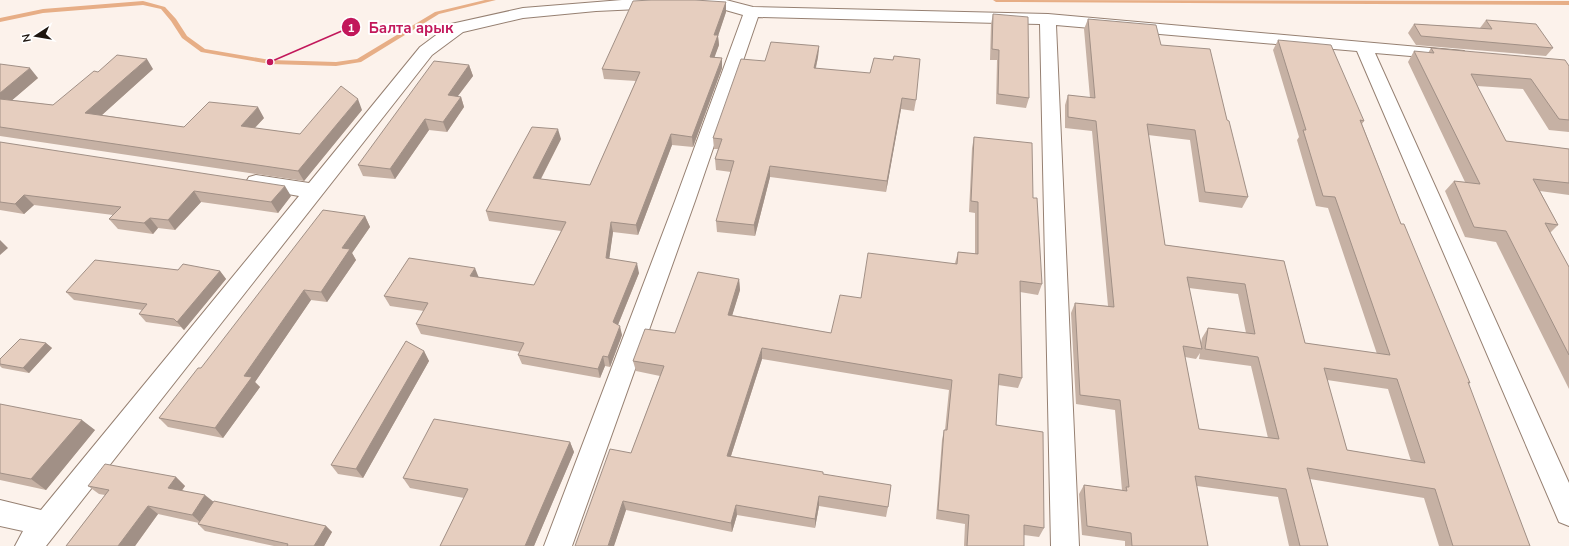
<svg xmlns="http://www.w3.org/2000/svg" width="1569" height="546" font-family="'Nunito Sans',sans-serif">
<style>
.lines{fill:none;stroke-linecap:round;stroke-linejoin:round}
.stream{fill:#e7ae86;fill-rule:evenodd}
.minor-casing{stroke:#968072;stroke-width:2}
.minor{fill:#fff;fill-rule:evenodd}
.wall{fill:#c6b1a4;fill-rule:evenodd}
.shaded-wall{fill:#a19086}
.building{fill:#e6cebf;stroke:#a19086;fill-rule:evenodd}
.leader{fill:none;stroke:#c2185b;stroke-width:1.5}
.callout-dot{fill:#c2185b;stroke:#fff;stroke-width:1.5}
.mark-label{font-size:12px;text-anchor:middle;font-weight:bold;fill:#fff}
.callout-label{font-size:15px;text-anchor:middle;font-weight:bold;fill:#c2185b;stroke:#fff;stroke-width:4;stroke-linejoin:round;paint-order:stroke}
</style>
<rect width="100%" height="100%" fill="#fcf2eb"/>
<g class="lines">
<path class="stream" d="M485,0H496L439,14L361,62L336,66L270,64L201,52L182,38L171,21L161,9L143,5L43,13L0,22V18L43,9L143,1L165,7L176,19L187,36L205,49L270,60L336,62L357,59L435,12Z
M993,0L1569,1V5L996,2Z"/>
<g class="minor-casing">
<path id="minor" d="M622,0H667L669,3L667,6L661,8L596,11L523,18L463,32L432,55L46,546H15L23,531L0,526V500L41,510L299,196L249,187L246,182L249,177L256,175L309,183L420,47L451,24L523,8Z
M690,0H726L753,7L1048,14L1464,51L1467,55L1464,59L1458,60L1375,53L1569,483V526L1559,522L1357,51L1056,25L1079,546H1051L1040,24L758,17L695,201L572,546H544L675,201L743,15L722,9L690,6L688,3Z"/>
</g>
<use href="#minor" class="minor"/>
</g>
<path class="wall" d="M726,2V12L718,36L719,45L714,57L722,58V68L693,147L672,145L638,235L613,232L609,258L639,273L618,325L622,335L610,367L605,366L600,378L522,364L518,355L520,352L421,334L416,324L424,311L390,306L384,296L478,277L534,285L561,231L489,221L486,211L561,139L541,179L590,185L636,81L604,79L602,69Z
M993,14L1029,98L1026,108L996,104L997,60H990L991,24Z
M1088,19L1161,45L1227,120L1248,197L1242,208L1199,202L1190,140L1148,135L1165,245L1284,261L1305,343L1377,354L1328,208L1316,206L1297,140L1299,137L1273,50L1278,40L1364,121L1362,124L1401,224L1470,383L1468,384L1530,546H1439L1424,498L1310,479L1328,546H1289L1278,497L1197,486L1208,546H1125V541L1082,535L1079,494L1084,485L1122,490L1115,410L1076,404L1071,313L1075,303L1108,306L1092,131L1065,128V105L1068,95L1090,98L1084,29ZM1189,288L1238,294L1246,333L1208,328L1202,338L1201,343ZM1200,353L1199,359L1251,366L1268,438L1199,429L1185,357L1196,359ZM1327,380L1388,389L1411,461L1347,450Z
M1486,20L1553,48L1546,56L1416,45L1408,33L1414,24L1480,28Z
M819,46L818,57L816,68L916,100L914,111L901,109L886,192L770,177L755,236L717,232L716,221L731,172L716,170L715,159L718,149H714L713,138L765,61Z
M1431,48L1569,66V132L1549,130L1523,89L1477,86L1506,141L1569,149V195L1540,191L1558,225L1550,233L1569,267V389L1496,242L1465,237L1445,191L1454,181L1465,182L1408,62L1414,51L1428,53Z
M0,64L38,78L12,100L53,105L98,72L153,69L102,115L184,127L264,118L255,128L300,134L362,110L304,181L0,136Z
M469,65L473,76L458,96L461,97L464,107L447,132L429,130L395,179L363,176L358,165Z
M974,137L1033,198L1042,284L1038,295L1020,292L1022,378L1018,388L998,385L996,425L1044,528L1039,537L1024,535V546H964L965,524L936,519L942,440L944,430H945L949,390L762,359L731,456L823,474L888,507L886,517L819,506L815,528L737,515L732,532L626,510L614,546L631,453L660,376L636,371L633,361L675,333L739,279L740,290L732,315L831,333L861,298L955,263L958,252L975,254V213L969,212L972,148Z
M0,142L291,196L278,213L201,202L175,230L158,228L153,234L118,229L109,219L113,215L34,205L24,214L0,210Z
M365,216L370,227L352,253L356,260L327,302L311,300L255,382L260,387L223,438L168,427L159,418L201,368Z
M178,270L220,271L226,279L184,330L181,327L146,322L139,314L142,310L74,300L66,292Z
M46,343L52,348L29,373L2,368L0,366V359Z
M424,351L429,361L363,478L338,474L331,465Z
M0,404L95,430L46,490L0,480Z
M570,442L574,452L534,546H440L464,498L410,488L403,478Z
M176,477L185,486L182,490L214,502L326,526L332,532L324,546H274L205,531L198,524L199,523L158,514L135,546H66L105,495L99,494L88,486Z"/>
<path class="shaded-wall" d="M726,2V12L718,36L719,45L711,67L710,57L714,35Z
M819,46L818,57L813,79L814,68Z
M722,58V68L693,147L692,137Z
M147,59L153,69L93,123L85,113Z
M469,65L473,76L451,105L448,95Z
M30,68L38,78L3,108L0,105V93Z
M461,97L464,107L447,132L443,122Z
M902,98L901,109L886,192L887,181Z
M358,99L362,110L304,181L298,171Z
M258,107L264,118L247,136L241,126Z
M425,119L429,130L395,179L390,169Z
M558,129L561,139L536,188L533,178Z
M671,134L672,145L638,235L636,225Z
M770,166V177L755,236L754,225Z
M285,186L291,196L278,213L271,202Z
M194,191L201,202L175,230L168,220Z
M24,195L34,205L24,214L15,204Z
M365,216L370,227L352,253L356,260L327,302L321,292L342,248Z
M150,218L158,228L153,234L144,223Z
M611,222L613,232L608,268L606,258Z
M0,240L8,248L0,255Z
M637,263L639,273L615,332L613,322Z
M475,268L479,278L470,276Z
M220,271L226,279L184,330L177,322Z
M739,279L740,290L729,326L728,315Z
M304,290L311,300L255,382L260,387L223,438L215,428L244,376Z
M620,326L622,335L610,367L608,357Z
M46,343L52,348L29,373L23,368Z
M762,348V359L728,465L727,456Z
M424,351L429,361L363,478L356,469Z
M603,356L605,366L600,378L598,369Z
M82,420L95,430L46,490L31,479Z
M570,442L574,452L534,546H525Z
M176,477L185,486L178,496L168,488Z
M205,495L215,503L201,523L192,515Z
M819,496V506L815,528V519Z
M623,501L626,510L614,546H608Z
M736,505L737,515L732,532L731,523Z
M148,506L158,514L135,546H118Z
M326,526L332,532L324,546H314Z"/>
<path class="building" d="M651,0H695L726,2L714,35H718L710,57L722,58L692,137L671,134L636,225L611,222L606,258L637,263L613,322L620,326L608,357L603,356L598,369L518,355L524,343L416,324L428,303L384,296L409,258L475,268L470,276L534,285L566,222L486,211L532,127L558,129L533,178L590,185L640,72L602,69L633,1Z
M993,14L1028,17L1029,98L998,94L999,50L992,49Z
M1088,19L1156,25L1161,45L1210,49L1227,120L1229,121L1248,197L1205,192L1195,130L1147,124L1165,245L1284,261L1305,343L1390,355L1335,197L1323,196L1303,130H1306L1278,40L1331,45L1364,121L1360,120L1401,224H1404L1470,383L1468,382L1530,546H1453L1435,489L1307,468L1328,546H1300L1286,489L1195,476L1208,546H1132L1131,533L1087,526L1084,485L1127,491L1126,487H1129L1120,400L1080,395L1075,303L1114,307L1096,121L1068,117V95L1095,98ZM1187,277L1245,284L1255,334L1208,328L1205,349L1258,357L1279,439L1199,429L1183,346L1202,349ZM1324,368L1397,379L1425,463L1347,450Z
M1486,20L1536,24L1553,48L1421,36L1414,24L1492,29Z
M771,42L819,46L814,68L870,73L874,58L893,60L894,56L920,59L916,100L902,98L887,181L770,166L754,225L716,221L734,161L715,159L722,139L713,138L741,59L765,61Z
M1431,48L1565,60L1569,66V120L1559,119L1531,79L1471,74L1506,141L1569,149V183L1533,179L1558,225L1545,223L1569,267V355L1506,231L1474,227L1454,181L1480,184L1414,51L1434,53Z
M117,55L147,59L85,113L184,127L209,102L258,107L241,126L300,134L341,86L358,99L298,171L0,127V99L53,105L94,71L98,72Z
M434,61L469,65L448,95L461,97L443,122L425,119L390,169L358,165Z
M0,64L30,68L0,93Z
M974,137L1032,143L1033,198H1037L1042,284L1020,281L1022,378L999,374L996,425L1043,432L1044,528L1024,525V546H967L969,515L938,510L944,430H947L952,380L762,348L727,456L823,472V474L891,485L888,507L819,496L815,519L736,505L731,523L623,501L608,546H575L610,449L631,453L664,366L633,361L645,329L675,333L698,272L739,279L728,315L831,333L840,295L861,298L868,253L957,264L958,252L978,254V202L971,201Z
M0,142L285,186L271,202L194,191L168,220L150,218L144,223L109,219L121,207L24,195L15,204L0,202Z
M323,210L365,216L342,248L350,249L321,292L304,290L244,376L252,377L215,428L159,418L198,368H201Z
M95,260L178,270L183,264L220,271L177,322L174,319L139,314L147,304L66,292Z
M20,339L46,343L23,368L0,364V359Z
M406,341L424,351L356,469L331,465Z
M0,404L82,420L31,479L0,473Z
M434,419L570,442L525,546H440L468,489L403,478Z
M105,464L176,477L168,488L205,495L192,515L148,506L118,546H66L109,490L88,486Z
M214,501L326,526L314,546H287L288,544L198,524Z"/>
<path class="leader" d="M270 62L351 27"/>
<g class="callout-dot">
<circle cx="270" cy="62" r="4"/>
<circle cx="351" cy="27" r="10"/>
</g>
<g class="mark-label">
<text x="351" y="32">1</text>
</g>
<g class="callout-label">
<text x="411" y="33">Балта арык</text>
</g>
<g transform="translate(36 36) rotate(258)" stroke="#ffffff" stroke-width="3" paint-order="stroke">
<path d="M0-3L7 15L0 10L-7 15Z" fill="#1e1610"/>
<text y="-6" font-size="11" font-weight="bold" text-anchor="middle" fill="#1e1610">N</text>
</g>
</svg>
